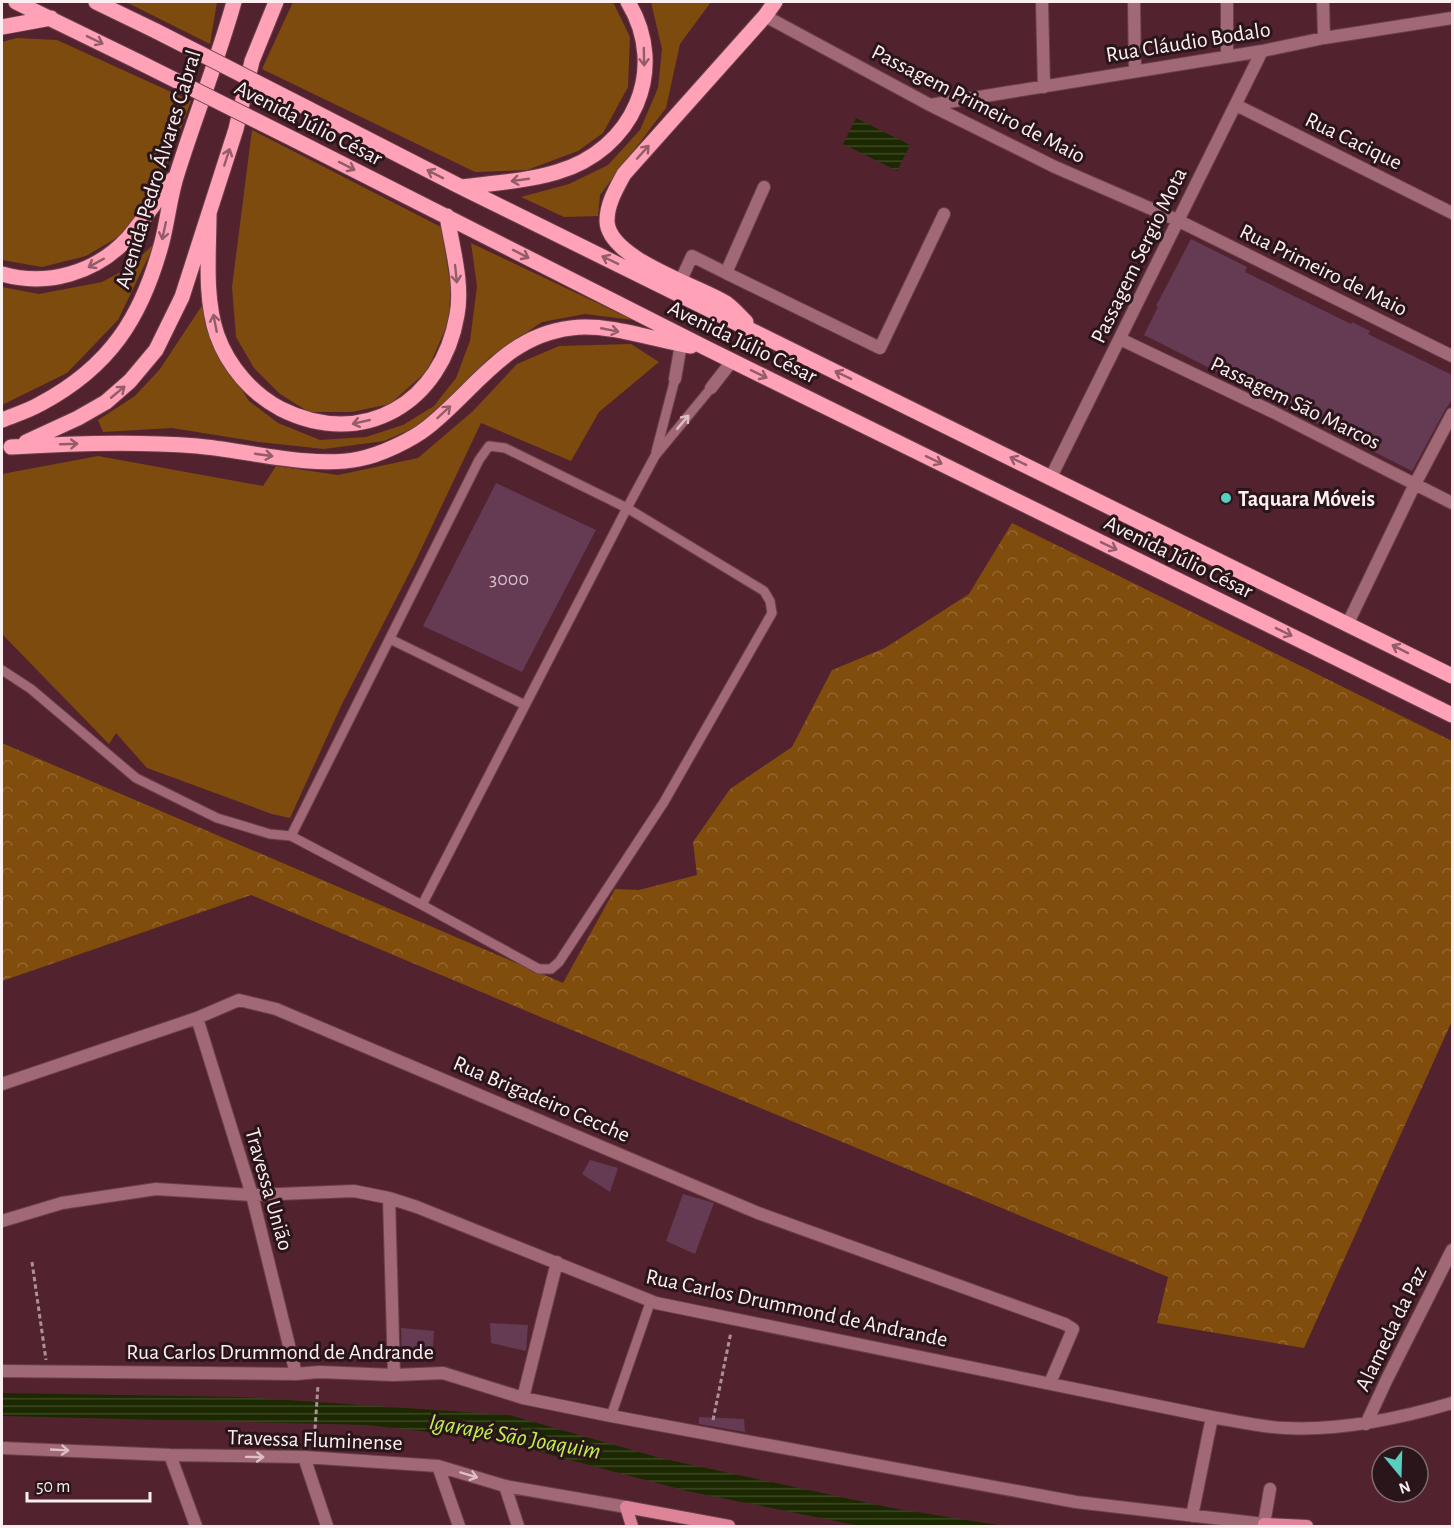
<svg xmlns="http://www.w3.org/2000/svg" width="1454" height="1528" font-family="'Alegreya Sans',sans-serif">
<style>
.green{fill:#7d4b0d}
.forest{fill:url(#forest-crowns)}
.water{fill:url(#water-rules)}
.building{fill:#653a53}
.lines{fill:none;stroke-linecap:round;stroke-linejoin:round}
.lane-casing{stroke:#6a404a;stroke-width:11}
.street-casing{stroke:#6a404a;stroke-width:14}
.secondary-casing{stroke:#6a404a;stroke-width:14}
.primary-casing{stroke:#6a404a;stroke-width:17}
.path{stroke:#ad9198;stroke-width:3;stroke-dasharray:4.5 3;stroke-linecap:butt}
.lane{stroke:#a16875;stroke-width:9}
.street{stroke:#a16875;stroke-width:12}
.secondary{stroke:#de8499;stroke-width:12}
.primary{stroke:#ffa2b7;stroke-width:15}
.primary-bridge-casing{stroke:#6a404a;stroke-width:17;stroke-linecap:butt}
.primary-bridge{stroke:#ffa2b7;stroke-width:15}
.oneway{stroke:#945c68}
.oneway2{stroke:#dcc0c6}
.poi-dot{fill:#58cec1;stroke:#2a151a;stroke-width:2}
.labels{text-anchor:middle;stroke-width:6;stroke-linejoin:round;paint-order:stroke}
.number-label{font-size:20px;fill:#d6c2ca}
.street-label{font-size:22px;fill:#fceff2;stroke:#2a151a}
.poi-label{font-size:22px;font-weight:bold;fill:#fceff2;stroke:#2a151a;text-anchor:start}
.water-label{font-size:24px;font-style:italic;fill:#bef14b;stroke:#2a151a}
</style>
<defs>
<pattern id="forest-crowns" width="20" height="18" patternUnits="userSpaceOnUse" patternTransform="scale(1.5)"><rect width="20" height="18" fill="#804d0d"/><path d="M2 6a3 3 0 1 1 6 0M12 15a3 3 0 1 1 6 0" fill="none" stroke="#936731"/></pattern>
<pattern id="water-rules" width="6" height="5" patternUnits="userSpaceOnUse" patternTransform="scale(1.5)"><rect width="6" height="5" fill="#1c2800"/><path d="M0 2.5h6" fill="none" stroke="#3e4826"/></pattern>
</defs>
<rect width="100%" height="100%" fill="#52232f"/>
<path class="green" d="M126,2H217L210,44Z
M293,2H613L630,37L628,87L603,133L578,151L527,170L475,172L262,69Z
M651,2H711L680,44L666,108L600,195L598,216L564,217L521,197L569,184L608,165L640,130L658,88L662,49Z
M17,38L57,40L191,101L160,183L123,234L86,256L42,267L2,260V42Z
M252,130L441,227L451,288L448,323L427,371L390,404L352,412H309L280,394L254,368L236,337L232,287Z
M155,243L118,320L67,373L2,405V287L39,294L102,282L128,268Z
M471,243L633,320L585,314L542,322L490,357L451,397L416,427L384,441L324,449L259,442L172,428L103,432L98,420L135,396L160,369L203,304L215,347L249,401L278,423L320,440L366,437L403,425L434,406L456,378L470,341L477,286Z
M631,344L659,362L599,412L571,461L481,423L415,562L342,704L290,818L272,814L147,768L116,733L109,744L2,634V474L98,456L263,486L276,466L338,475L418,458L473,411L517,364L559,346Z"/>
<path class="forest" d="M1012,523L1452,741V1021L1304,1348L1157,1323L1168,1277L543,1018L251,895L2,981V743L563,983L615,889L639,890L697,875L693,842L730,789L792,747L832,670L885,648L969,594Z"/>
<path class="water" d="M856,118L910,145L897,171L843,144Z
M2,1393L243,1397L509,1415L660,1458L892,1508L1004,1526H860L687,1491L491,1439L367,1425L2,1416Z"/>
<path class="building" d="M1191,239L1247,267L1245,272L1351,324L1352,322L1370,331L1368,334L1452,375V400L1445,410L1412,471L1287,408V410L1268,401L1269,398L1144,335L1158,307L1156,306Z
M496,483L596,530L522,672L423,626Z
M590,1160L618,1168L610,1192L582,1174Z
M683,1194L714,1203L695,1254L666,1241Z
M490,1323L528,1325L526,1351L491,1343Z
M401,1328L434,1331L432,1362L402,1357Z
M699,1417L744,1419L745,1432L699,1424Z"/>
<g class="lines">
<g class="lane-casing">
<path id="lane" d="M656,452L675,379
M390,639L525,705
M2,670L31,689L136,778L217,818L270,834L291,836L479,460L489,446L505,448L627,508L764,591L770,601L772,613L664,802L559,962L551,969H539L422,905L627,508L655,456L711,388
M291,836L422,905
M611,1416L651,1300"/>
</g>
<g class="street-casing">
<path id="street" d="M1042,2L1044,87
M1134,2L1135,71
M1227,2V56
M1323,2L1324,38
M765,16L930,105L1055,167L1177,220L1452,356
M930,105L1262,51L1324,38L1452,18
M1236,105L1452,213
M726,273L880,348L944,214
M680,282L692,256L726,273L764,187
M1120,339L1273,412L1452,503
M675,379L681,344
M711,388L732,361
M1051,477L1262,51
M1348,623L1415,484L1452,414
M197,1018L252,1195L296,1374
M2,1084L197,1018L239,1000L276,1009L758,1213L1065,1324L1073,1329L1050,1383
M389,1198L394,1375
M2,1221L62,1203L156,1189L252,1195L354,1191L389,1198L417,1207L656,1303L1212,1417C1236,1421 1261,1427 1285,1428C1341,1431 1398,1419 1452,1403
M2,1371L296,1374L319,1372L394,1375L443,1373L523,1398L611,1416L1076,1502L1264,1524L1270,1489
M523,1398L557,1262
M1366,1424L1387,1379L1452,1250
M2,1448L170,1455L304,1457L438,1466L505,1486L626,1507
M170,1455L196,1526
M304,1457L327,1526
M438,1466L459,1526
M505,1486L518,1526
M1192,1516L1212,1417"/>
</g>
<g class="secondary-casing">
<path id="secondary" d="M632,1526L626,1507L729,1526
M1264,1526V1524L1307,1526"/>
</g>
<g class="primary-casing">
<path id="primary" d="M16,2L139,62
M96,2L156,31
M2,27L51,18
M307,108L461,187L1452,676
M295,140L706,348L1452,715
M462,187C494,183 527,181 557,172C633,150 669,70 628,2
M209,213C209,252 204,297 217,335C228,366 252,394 281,409C363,450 442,403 457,315C463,284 452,247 447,216
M2,274C47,287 96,273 128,238C144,219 158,198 173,179
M746,322C740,316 733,308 726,303C699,286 608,259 607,221C607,204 616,189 624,174L765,16L775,2
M2,420C14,415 28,411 40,404C110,367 142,317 162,242C168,219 170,194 178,171C196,114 218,59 234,2
M26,442L78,418L106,402L130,381L156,350L182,297L236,129L252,61L276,2
M11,447C73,443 135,441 197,446C245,450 312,469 359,459C380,455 412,440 428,427C476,389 505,336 571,328C609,323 654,340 691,346"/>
</g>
<path class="path" d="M32,1262L46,1360
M713,1420L731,1332
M314,1444L318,1385"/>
<use href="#lane" class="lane"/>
<use href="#street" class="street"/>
<use href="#secondary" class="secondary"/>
<use href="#primary" class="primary"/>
<g class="primary-bridge-casing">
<path id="primary-bridge" d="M156,31L307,108
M139,62L295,140"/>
</g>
<use href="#primary-bridge" class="primary-bridge"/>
</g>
<defs><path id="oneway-shaft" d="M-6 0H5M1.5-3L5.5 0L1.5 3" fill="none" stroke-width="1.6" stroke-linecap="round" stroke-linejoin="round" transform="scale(1.5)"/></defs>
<g class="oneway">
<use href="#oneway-shaft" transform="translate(95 40) rotate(26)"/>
<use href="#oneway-shaft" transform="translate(644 57) rotate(89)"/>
<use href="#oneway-shaft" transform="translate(643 152) rotate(-48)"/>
<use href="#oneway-shaft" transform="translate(227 157) rotate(-72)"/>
<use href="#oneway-shaft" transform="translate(347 166) rotate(27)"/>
<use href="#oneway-shaft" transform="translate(435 174) rotate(-153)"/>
<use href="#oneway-shaft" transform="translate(520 180) rotate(172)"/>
<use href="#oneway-shaft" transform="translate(164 231) rotate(102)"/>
<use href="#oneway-shaft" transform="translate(521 254) rotate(27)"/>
<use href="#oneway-shaft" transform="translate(610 260) rotate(-154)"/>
<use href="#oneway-shaft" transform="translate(96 263) rotate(151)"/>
<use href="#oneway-shaft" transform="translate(456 274) rotate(84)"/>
<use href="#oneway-shaft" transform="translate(215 323) rotate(-101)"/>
<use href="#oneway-shaft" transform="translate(610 330) rotate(11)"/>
<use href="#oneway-shaft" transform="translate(759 374) rotate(26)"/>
<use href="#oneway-shaft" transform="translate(843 375) rotate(-154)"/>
<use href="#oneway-shaft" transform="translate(118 392) rotate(-40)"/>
<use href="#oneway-shaft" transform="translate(444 412) rotate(-43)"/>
<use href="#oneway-shaft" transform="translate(361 422) rotate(167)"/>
<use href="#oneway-shaft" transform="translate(69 444) rotate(-2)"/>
<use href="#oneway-shaft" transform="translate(264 455) rotate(8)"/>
<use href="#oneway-shaft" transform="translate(934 460) rotate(26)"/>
<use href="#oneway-shaft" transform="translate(1018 461) rotate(-154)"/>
<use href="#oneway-shaft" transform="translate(1109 546) rotate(26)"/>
<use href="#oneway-shaft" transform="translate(1284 632) rotate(26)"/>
<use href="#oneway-shaft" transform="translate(1400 649) rotate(-153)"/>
</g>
<g class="oneway2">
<use href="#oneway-shaft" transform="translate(683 422) rotate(-50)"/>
<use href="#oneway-shaft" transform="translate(60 1450) rotate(3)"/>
<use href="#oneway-shaft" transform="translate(255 1457) rotate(1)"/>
<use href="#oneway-shaft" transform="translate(469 1475) rotate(17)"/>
</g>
<circle class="poi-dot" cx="1226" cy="498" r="6"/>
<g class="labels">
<g class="number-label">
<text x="509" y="585">3000</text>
</g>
<g class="street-label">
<text transform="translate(1188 41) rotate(-9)" y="8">Rua Cláudio Bodalo</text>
<text transform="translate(979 103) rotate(27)" y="8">Passagem Primeiro de Maio</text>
<text transform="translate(309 122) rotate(27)" y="8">Avenida Júlio César</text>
<text transform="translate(1354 140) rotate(26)" y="8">Rua Cacique</text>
<text transform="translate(157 169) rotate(-73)" y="8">Avenida Pedro Álvares Cabral</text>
<text transform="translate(1138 255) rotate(-64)" y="8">Passagem Sergio Mota</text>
<text transform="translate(1324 269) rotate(26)" y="8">Rua Primeiro de Maio</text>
<text transform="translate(743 341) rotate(26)" y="8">Avenida Júlio César</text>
<text transform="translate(1296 402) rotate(26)" y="8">Passagem São Marcos</text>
<text transform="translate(1179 556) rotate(26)" y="8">Avenida Júlio César</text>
<text transform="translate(542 1098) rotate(23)" y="8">Rua Brigadeiro Cecche</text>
<text transform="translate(270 1189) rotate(74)" y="8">Travessa União</text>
<text transform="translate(797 1307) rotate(12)" y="8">Rua Carlos Drummond de Andrande</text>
<text transform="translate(1390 1328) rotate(-64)" y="8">Alameda da Paz</text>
<text x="280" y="1359">Rua Carlos Drummond de Andrande</text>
<text transform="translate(315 1439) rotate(2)" y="8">Travessa Fluminense</text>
</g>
<g class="poi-label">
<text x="1238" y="506">Taquara Móveis</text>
</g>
<g class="water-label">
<text transform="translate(515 1436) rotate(10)" y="8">Igarapé São Joaquim</text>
</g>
</g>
<rect width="1454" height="1528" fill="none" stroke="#fceff2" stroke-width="6"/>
<g transform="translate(1400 1474) rotate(161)"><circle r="28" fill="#2a151a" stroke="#7e6c70" stroke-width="1.5"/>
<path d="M0-4.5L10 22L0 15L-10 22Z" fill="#58cec1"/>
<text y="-9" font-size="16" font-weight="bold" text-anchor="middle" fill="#fceff2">N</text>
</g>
<path d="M27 1492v9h123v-9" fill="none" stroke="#fceff2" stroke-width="3"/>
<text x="36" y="1492" font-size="18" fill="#fceff2" stroke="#2a151a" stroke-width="4.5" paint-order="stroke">50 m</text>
</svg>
